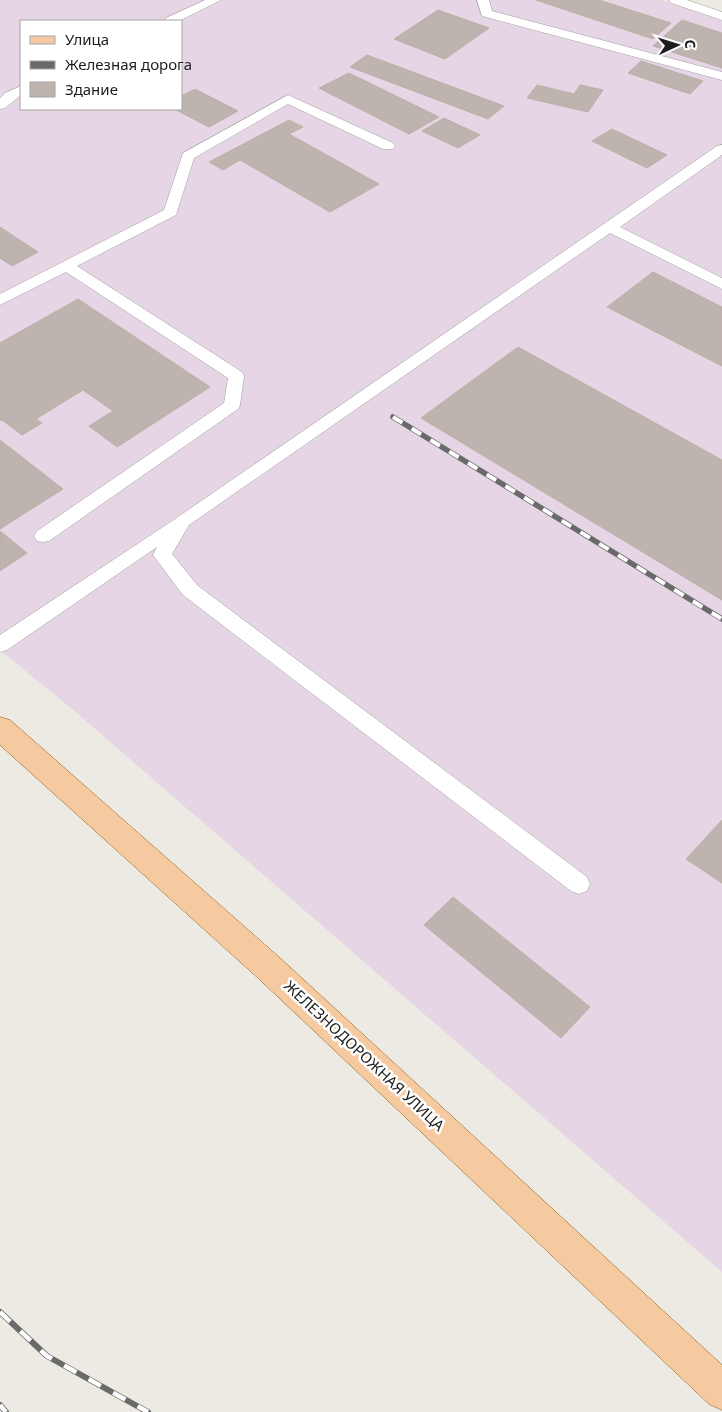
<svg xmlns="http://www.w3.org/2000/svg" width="722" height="1412" font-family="'Noto Sans',sans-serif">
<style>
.industrial{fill:#e6d5e4;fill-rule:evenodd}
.building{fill:#bdb4b0;stroke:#bdafa6}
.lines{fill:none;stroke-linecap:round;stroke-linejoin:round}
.lane-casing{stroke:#a0a0a0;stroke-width:1}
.primary-casing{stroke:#8a560a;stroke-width:1}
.lane{fill:#fff;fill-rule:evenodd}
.primary{fill:#f5caa0;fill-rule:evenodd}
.rail-far1-casing{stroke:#6a6a6a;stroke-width:5.5}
.rail-casing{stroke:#6a6a6a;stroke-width:6}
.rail-far1{stroke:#fff;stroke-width:4;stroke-dasharray:11;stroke-linecap:butt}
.rail{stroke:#fff;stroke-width:4.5;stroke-dasharray:14;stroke-linecap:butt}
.labels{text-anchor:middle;stroke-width:5;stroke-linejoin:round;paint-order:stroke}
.street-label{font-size:15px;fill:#1c1c1c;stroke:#fff}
</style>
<rect width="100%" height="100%" fill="#ede9e3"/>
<path class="industrial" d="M0,0H661L722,21V1272L71,708L0,650ZM21,21H181V109H21Z"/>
<path class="building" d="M536,0H599L671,23L653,39Z
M438,10L489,28L445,59L394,39Z
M682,20L722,33V68L653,46Z
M367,55L504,106L488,119L350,67Z
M641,61L703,81L690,94L628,73Z
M349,73L439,117L409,134L319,88Z
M537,85L574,94L580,85L603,90L588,112L527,98Z
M195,89L238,111L209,127L174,109H181V96Z
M444,118L480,135L458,148L422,131Z
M289,120L303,127L289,134L379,184L330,212L240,160L223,170L209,162Z
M612,129L667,155L647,168L592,141Z
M0,227L38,252L12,266L0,258Z
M653,272L722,307V366L607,307Z
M78,299L210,387L117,447L89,426L113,411L83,390L36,419L42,423L22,435L2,420L0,421V343Z
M518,347L722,460V600L421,418Z
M0,440L63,489L0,529Z
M0,531L27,553L0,571Z
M722,820V883L686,859Z
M453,897L590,1007L561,1038L424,925Z"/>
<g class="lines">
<g class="lane-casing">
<path id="lane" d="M205,0H221L179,21H164L166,18Z
M477,0H489L492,11L722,72V80L482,16Z
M669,0H687L722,12V20L671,3Z
M21,86V95L5,108L0,109V98L5,93Z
M288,95L393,143L395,146L393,149H383L288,104L194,158L176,215L77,266L242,372L244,376L240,405L238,409L49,541L43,542L37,541L34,536L37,531L224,403L228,378L66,272L0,305V294L164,210L183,153Z
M722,145V155L620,227L722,278V289L610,233L189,525L172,554L197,585L587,877L590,884L587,891L579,894L571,891L183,595L153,555L157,547L7,650L0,652V635L175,519L717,146Z"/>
</g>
<g class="primary-casing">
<path id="primary" d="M0,717L10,720L280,958L722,1365V1410L709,1404L258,978L0,745Z"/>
</g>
<use href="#lane" class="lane"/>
<use href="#primary" class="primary"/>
<g class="rail-far1-casing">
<path id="rail-far1" d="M393,417L722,619"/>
</g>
<g class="rail-casing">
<path id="rail" d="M0,1312L47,1356L148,1412
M0,1405L6,1412"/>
</g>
<use href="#rail-far1" class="rail-far1"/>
<use href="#rail" class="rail"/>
</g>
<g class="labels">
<g class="street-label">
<text transform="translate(364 1056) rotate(43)" y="5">ЖЕЛЕЗНОДОРОЖНАЯ УЛИЦА</text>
</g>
</g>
<rect x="20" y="20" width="162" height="90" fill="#ffffff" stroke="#a4a4a4"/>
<rect x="30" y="36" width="25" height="8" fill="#f5caa0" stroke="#a4a4a4"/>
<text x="65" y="45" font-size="15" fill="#1c1c1c">Улица</text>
<rect x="30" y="61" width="25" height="8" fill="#6a6a6a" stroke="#a4a4a4"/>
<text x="65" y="70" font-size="15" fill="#1c1c1c">Железная дорога</text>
<rect x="30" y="82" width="25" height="15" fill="#bdb4b0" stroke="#a4a4a4"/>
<text x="65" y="95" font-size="15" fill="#1c1c1c">Здание</text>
<g transform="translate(677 45) rotate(86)" stroke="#ffffff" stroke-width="4" paint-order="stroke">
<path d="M0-4L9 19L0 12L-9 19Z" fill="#1c1c1c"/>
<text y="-8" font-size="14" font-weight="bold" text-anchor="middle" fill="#1c1c1c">С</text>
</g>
</svg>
